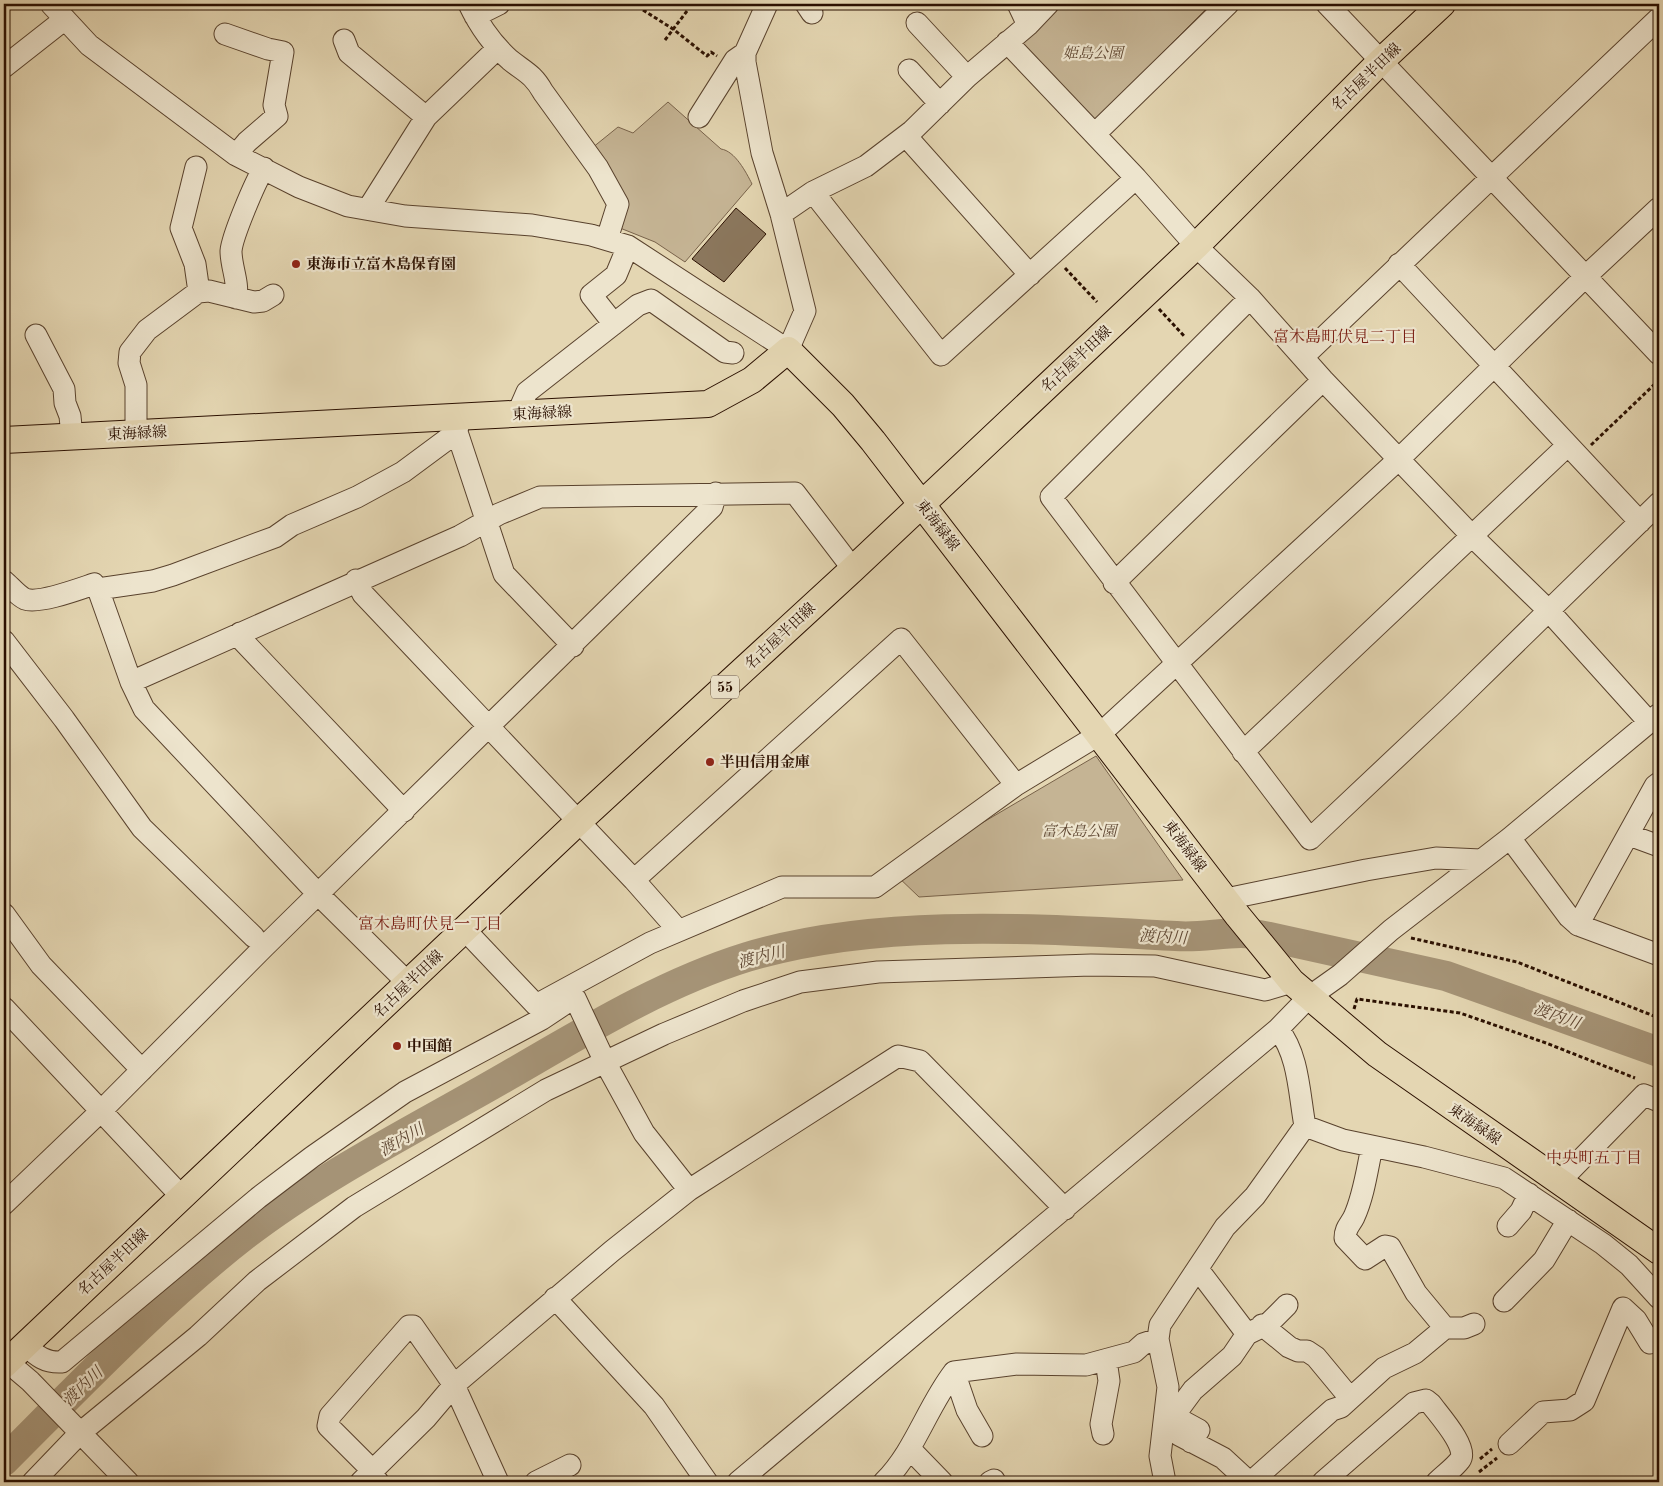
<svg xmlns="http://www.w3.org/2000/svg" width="1663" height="1486" font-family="'Old Standard TT','Noto Serif JP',serif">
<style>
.green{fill:#c5b494;stroke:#78624a}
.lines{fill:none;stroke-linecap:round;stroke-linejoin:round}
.river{stroke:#a59376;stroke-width:30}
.building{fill:#8b775d;stroke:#2b1001}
.minor-casing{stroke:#59422d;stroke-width:23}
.major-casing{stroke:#2b1001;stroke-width:28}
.path{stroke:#2b1001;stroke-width:3;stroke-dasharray:4 2.5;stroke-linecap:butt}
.minor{stroke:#ede4cd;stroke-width:21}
.major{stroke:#e4d6b2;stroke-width:26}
.poi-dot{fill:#8f2418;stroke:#ede4cd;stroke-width:2}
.labels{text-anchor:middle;stroke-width:4.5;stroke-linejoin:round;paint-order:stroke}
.shield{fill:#ede4cd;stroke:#65503e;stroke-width:1}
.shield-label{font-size:14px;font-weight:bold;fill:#2b1001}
.park-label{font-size:15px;font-style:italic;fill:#614934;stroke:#ede4cd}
.street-label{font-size:15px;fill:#2b1001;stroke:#ede4cd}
.poi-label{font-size:15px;font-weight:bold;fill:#2b1001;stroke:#ede4cd;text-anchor:start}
.neighbourhood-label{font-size:16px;fill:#7a1f14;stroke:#ede4cd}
.water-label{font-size:16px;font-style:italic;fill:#5c4430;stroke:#ede4cd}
</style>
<rect width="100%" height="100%" fill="#e4d6b2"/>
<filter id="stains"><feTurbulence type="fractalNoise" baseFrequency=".004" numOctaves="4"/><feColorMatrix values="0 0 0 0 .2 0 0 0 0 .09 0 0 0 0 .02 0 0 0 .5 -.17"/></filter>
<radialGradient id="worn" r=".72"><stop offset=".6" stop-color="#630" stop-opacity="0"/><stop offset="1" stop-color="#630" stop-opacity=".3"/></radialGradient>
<path class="green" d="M1058,4H1211L1093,122L1016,44Z
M668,102L721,149C735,151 746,172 752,184L685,262L655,242L620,228L592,148L618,127L633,133Z
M1096,756L1183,880L919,897L895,874Z"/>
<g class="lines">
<path class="river" d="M4,1461C80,1385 160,1301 245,1235C326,1173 421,1126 509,1075C585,1031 663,983 747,957C881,917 1039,929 1176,936C1198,938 1219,933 1241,933C1250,933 1260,935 1269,937L1446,976L1659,1052"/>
</g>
<path class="building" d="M736,208L766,234L724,282L692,259Z"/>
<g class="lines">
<g class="minor-casing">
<path id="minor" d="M51,4L89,45L236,155L299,187L348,206L405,216L532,225L591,235L628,246L788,350L805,311L781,214L762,153L745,62V53L767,4
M469,4C479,25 492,44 510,60C525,72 533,74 543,92L598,168L618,204L607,239
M806,4L812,13
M1018,4L1028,25
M1327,4L1659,354
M475,16L499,4
M917,23L967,77
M225,34L268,49L283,52L274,105L277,116L247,142L236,155
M344,40L349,53L426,117
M1007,42L1136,178L1196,246L1250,298L1323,380L1472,536L1548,610L1649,722
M4,67L65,19
M909,70L940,104
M699,117L735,60L745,53
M1100,129L1228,4
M906,136L1030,275
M196,167L181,228L195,264L199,292
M813,192L941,355L1136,178
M368,209L426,117L498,48
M781,214L813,192L866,166L912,131L967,77L1028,25L1048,4
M1399,264L1640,522
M236,298C239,282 231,267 231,251C232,237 255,182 264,168
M1250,298L1051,497L1310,839L1450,707L1659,503
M614,324L591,295L616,275L628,246
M36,335L64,389L65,403L70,416L72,437
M1303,357L1659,18
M517,415L527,392L638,305L651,300L725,352L733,353
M459,418L457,432L504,574L573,646
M136,433V385L129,363L130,352L147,330L198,292L209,291L254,302L263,301L273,295
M356,580L363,594L634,880L678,930
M4,581C10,586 18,596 25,599C39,604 79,589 94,584L98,589L153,581L173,575L275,537L292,525L357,497L403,472L457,432
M1114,583L1323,380
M98,589L131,682L144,709L319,895L409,984
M240,633L243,641L404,811
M4,641L64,719L142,828L254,937
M131,682L460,536L499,514L540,497L795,493L853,569
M1243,752L1567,446
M1629,835L1659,846
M1510,838L1569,917L1578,925L1659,955
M634,880L901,639L1016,785
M1226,899L1366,870L1436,858L1481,860
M4,914L41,965L142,1070
M1578,925L1655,786L1659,783
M465,930L536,1005L650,943L782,887H875L1016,785L1100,734L1399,459L1586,276L1659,208
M575,998L605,1062L644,1133L689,1190
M4,1008L182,1197
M1305,1126L1343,1140L1424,1157L1504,1178L1603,1244L1629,1265L1659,1298
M1372,1147C1367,1170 1364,1195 1354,1217C1350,1225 1345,1228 1345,1238L1365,1259L1385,1246L1390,1247L1416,1293L1445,1328H1464L1474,1324
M1559,1182L1644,1095L1659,1101
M4,1204L101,1111L264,947L712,507L716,493
M1508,1226L1521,1211L1529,1194
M1196,1271L1203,1276L1247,1334
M555,1298L654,1406L707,1482
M1504,1301L1544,1260L1568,1220
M1262,1325L1289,1347L1298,1351H1307L1316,1357L1350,1398
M25,1345C37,1356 45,1363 62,1362L258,1198L312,1157L405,1092L542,1019L572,999
M4,1359L30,1381L128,1482
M954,1372L967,1410L982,1436
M1103,1434L1101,1424L1109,1381L1106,1360
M1179,1435L1223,1458L1249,1482
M1191,1442L1199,1430L1177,1418L1176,1413L1193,1390L1232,1356L1247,1334L1268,1324L1287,1305
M1509,1444L1543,1412L1570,1410L1584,1401L1623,1308L1636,1320L1650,1343
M910,1449L942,1482
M33,1482L80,1433L198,1336L257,1281L354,1207L546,1090L664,1034L743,1001L800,982L878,972L1091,965L1155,966L1265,990L1292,982
M361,1482L426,1418L454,1385L612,1251L689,1190L898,1056L920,1061L1065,1209
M378,1482L366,1464L328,1426L330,1416L409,1326H413L454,1385L498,1482
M536,1482L570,1465
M738,1482L1278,1029L1309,997L1340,975L1391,930L1510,838L1659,714
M884,1482C915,1451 927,1407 954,1372L1017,1364L1086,1365L1134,1352L1143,1344L1158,1339
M990,1482L994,1480L995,1482
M1165,1482L1160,1456L1168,1387L1158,1339L1160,1325L1225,1227L1255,1196L1305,1126C1299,1094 1299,1055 1278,1029
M1251,1482L1332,1410L1341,1407L1384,1368L1415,1353L1445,1328
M1323,1482L1414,1403L1426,1400L1431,1404C1439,1415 1469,1448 1460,1460C1454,1468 1444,1475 1437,1482"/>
</g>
<g class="major-casing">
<path id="major" d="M4,440L708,404L752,380L788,350L843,405L873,441L1238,916L1292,982L1377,1054L1659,1251
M4,1365L579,821L853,569L1196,246L1381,61L1442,4"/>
</g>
<path class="path" d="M643,10L673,29L707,56L711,52L717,56
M665,40L687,11
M1065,268L1097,302
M1159,309L1185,337
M1591,445L1659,380
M1411,938L1517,962L1659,1018
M1354,1009L1357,999L1460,1013L1546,1043L1635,1078
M1480,1459L1492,1449
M1479,1472L1497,1458"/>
<use href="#minor" class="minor"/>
<use href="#major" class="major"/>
</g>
<g class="poi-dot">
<circle cx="296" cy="264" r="5"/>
<circle cx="710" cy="762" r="5"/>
<circle cx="397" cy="1046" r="5"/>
</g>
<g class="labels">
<rect class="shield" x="711" y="675.5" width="28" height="23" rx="4"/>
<g class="shield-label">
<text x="725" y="692">55</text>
</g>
<g class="park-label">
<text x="1093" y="58">姫島公園</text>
<text x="1079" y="836">富木島公園</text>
</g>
<g class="street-label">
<text transform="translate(1366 77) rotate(-44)" y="5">名古屋半田線</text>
<text transform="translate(1076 359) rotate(-43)" y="5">名古屋半田線</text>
<text transform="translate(542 413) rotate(-3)" y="5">東海緑線</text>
<text transform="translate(137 433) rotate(-3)" y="5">東海緑線</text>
<text transform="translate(938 525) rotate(52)" y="5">東海緑線</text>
<text transform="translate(780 636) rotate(-43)" y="5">名古屋半田線</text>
<text transform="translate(1185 846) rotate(53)" y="5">東海緑線</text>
<text transform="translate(408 984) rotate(-44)" y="5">名古屋半田線</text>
<text transform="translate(1475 1124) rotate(35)" y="5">東海緑線</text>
<text transform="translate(113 1262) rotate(-43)" y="5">名古屋半田線</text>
</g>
<g class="poi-label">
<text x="306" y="269">東海市立富木島保育園</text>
<text x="720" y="767">半田信用金庫</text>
<text x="407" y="1051">中国館</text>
</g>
<g class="neighbourhood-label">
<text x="1345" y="342">富木島町伏見二丁目</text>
<text x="430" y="929">富木島町伏見一丁目</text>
<text x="1594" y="1163">中央町五丁目</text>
</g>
<g class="water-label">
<text transform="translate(1163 936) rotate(3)" y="6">渡内川</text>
<text transform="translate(761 956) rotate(-14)" y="6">渡内川</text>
<text transform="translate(1557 1015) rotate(20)" y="6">渡内川</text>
<text transform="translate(401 1139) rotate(-30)" y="6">渡内川</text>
<text transform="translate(82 1386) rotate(-44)" y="6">渡内川</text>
</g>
</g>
<rect width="1663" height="1486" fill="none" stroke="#e4d6b2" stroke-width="20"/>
<rect x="5" y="5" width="1653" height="1476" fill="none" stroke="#2b1001" stroke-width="2.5"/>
<rect x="10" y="10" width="1643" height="1466" fill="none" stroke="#2b1001"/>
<rect width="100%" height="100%" filter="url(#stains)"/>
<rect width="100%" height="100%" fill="url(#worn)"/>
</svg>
